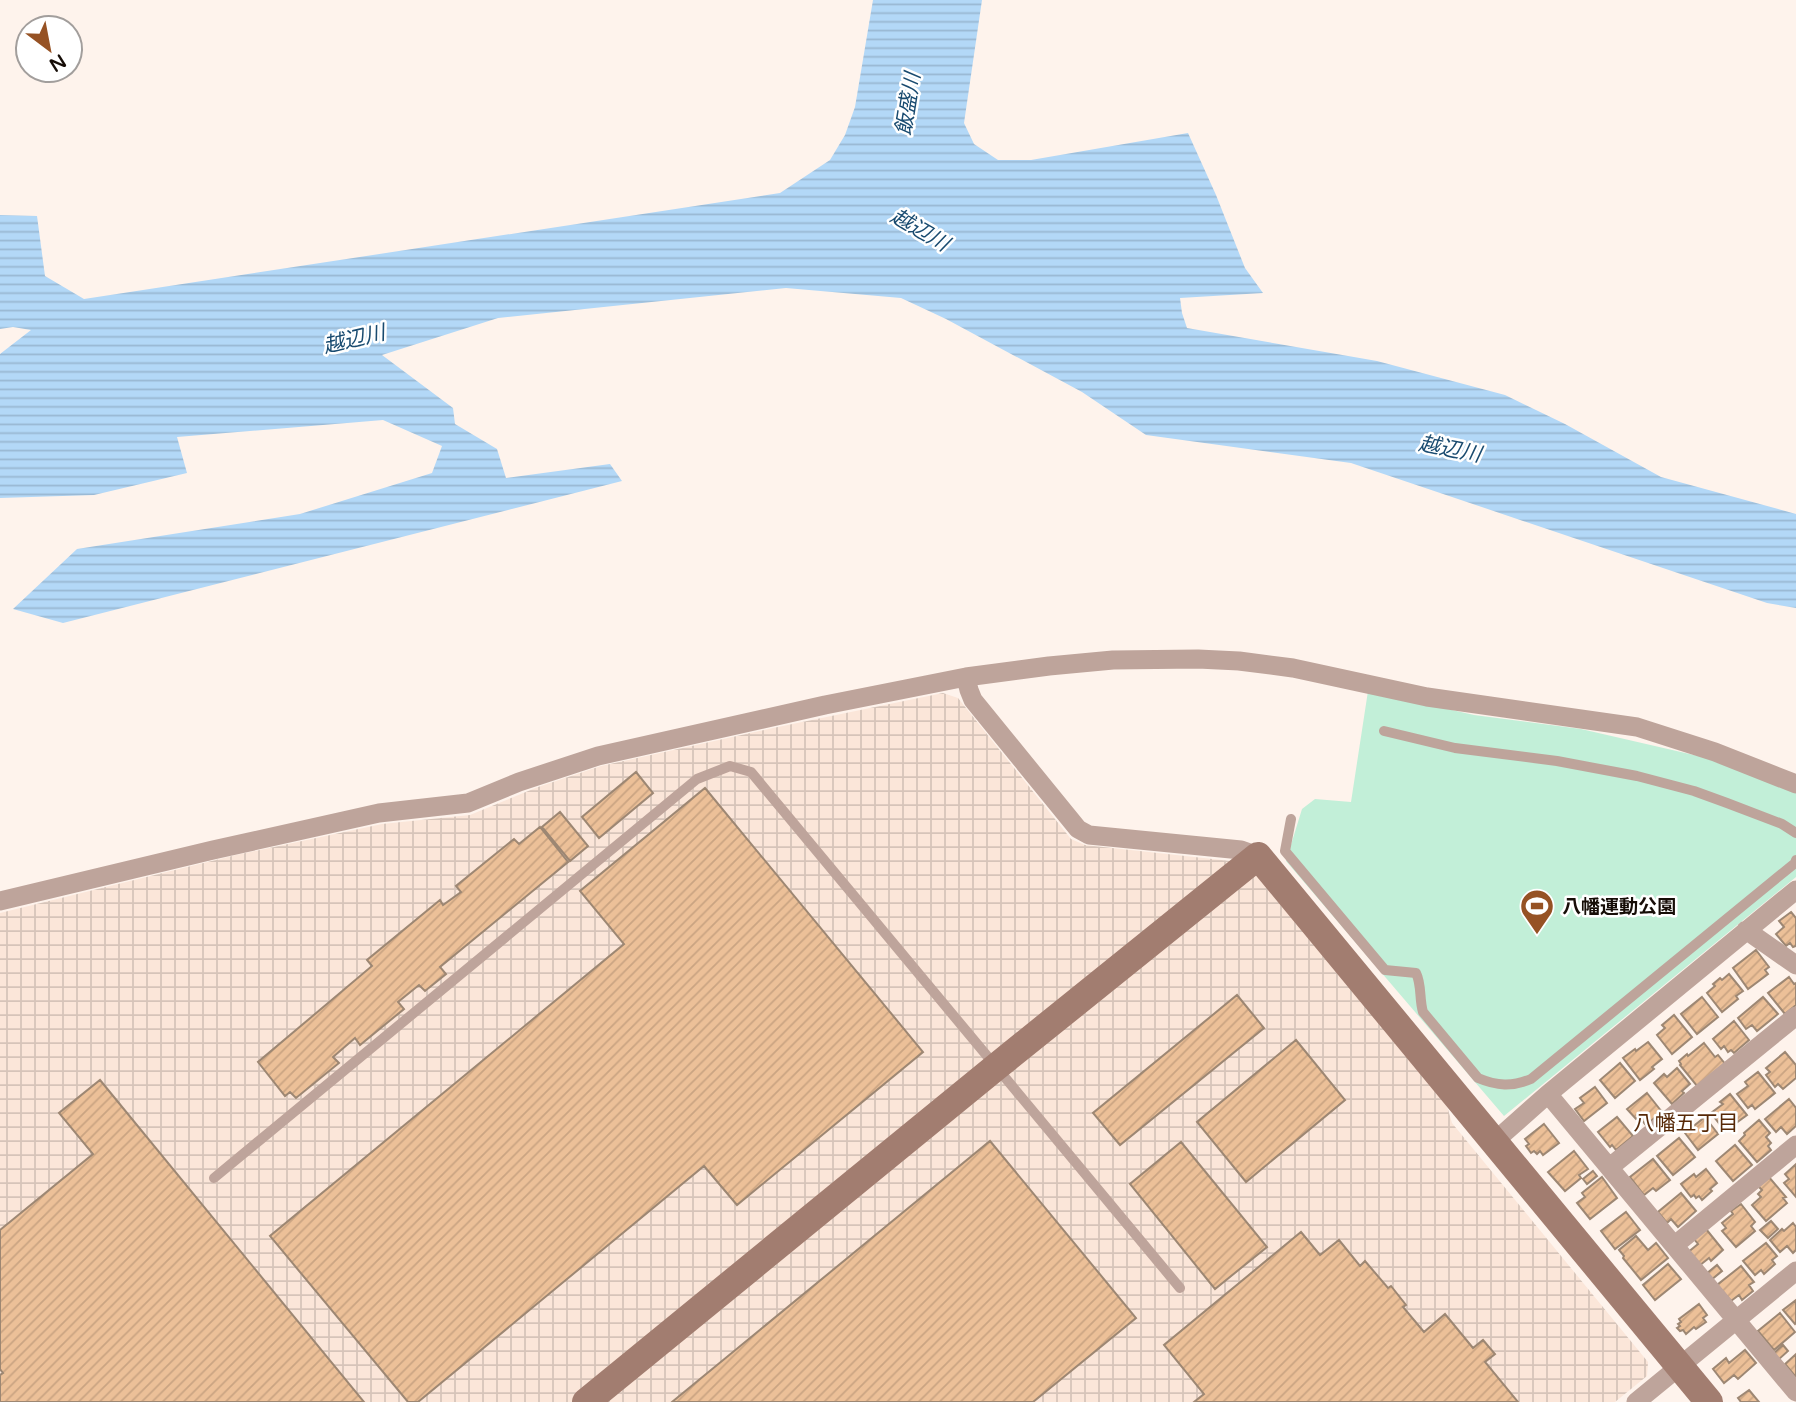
<svg xmlns="http://www.w3.org/2000/svg" width="1796" height="1402" font-family="'Varela Round','Noto Sans JP',sans-serif">
<style>
.industrial{fill:url(#industrial-grid)}
.pitch{fill:#c2efd8}
.water{fill:url(#water-rules)}
.building{fill:url(#building-hatch);stroke:#9d8773;stroke-width:2}
.lines{fill:none;stroke-linecap:round;stroke-linejoin:round}
.lane{stroke:#bea49b;stroke-width:10}
.street{stroke:#bea49b;stroke-width:19}
.secondary{stroke:#a27d70;stroke-width:28}
.labels{text-anchor:middle;stroke-width:5;stroke-linejoin:round;paint-order:stroke}
.poi-label{font-size:19px;font-weight:bold;fill:#160d07;stroke:#fff;text-anchor:start}
.water-label{font-size:21px;font-style:italic;fill:#194b70;stroke:#fff}
.neighbourhood-label{font-size:21px;fill:#572907;stroke:#fff}
</style>
<defs>
<pattern id="industrial-grid" width="8" height="8" patternUnits="userSpaceOnUse" patternTransform="scale(1.75)"><rect width="8" height="8" fill="#fbe6d9"/><path d="M0 4h8M4 0v8" fill="none" stroke="#d6c4b9"/></pattern>
<pattern id="water-rules" width="6" height="5" patternUnits="userSpaceOnUse" patternTransform="scale(1.75)"><rect width="6" height="5" fill="#b3d8f7"/><path d="M0 2.5h6" fill="none" stroke="#99b8d2"/></pattern>
<pattern id="building-hatch" width="6" height="6" patternUnits="userSpaceOnUse" patternTransform="scale(1.75)"><rect width="6" height="6" fill="#ecc098"/><path d="M-1 1l2-2M0 6l6-6M5 7l2-2" fill="none" stroke="#caa482"/></pattern>
</defs>
<rect width="100%" height="100%" fill="#fef3ec"/>
<path class="industrial" d="M943,693L958,698L1071,839L1085,845L1249,863L1447,1106L1452,1123L1648,1362L1647,1376L1615,1402H0V913L236,855L382,824L470,815L538,787L601,766L773,728Z"/>
<path class="pitch" d="M1368,691L1474,715L1581,729L1707,758L1796,793V877L1504,1116L1286,861L1302,809L1315,799L1351,802Z"/>
<path class="water" d="M873,0H982L964,123L974,144L998,160H1031L1188,133L1216,195L1245,268L1263,293L1180,298L1182,313L1187,328L1377,361L1505,395L1565,424L1661,477L1796,514V608L1767,603L1351,463L1146,435L1082,392L946,319L901,298L786,288L498,318L382,355L453,408L455,424L497,449L506,478L610,464L622,481L63,623L13,609L77,549L300,514L432,473L442,446L383,420L177,437L187,473L94,495L0,498V354L31,330L13,327L0,329V215L37,216L45,276L84,299L780,193L830,160L845,135L855,107Z"/>
<path class="building" d="M636,772L653,793L599,838L582,817Z
M705,788L923,1052L737,1205L704,1166L418,1402H408L270,1236L624,944L580,891Z
M560,812L588,846L570,861L542,827Z
M540,827L568,862L440,967L446,974L425,991L419,985L398,1002L404,1009L360,1045L355,1038L333,1057L339,1063L296,1098L290,1092L285,1096L258,1062L372,966L367,960L440,900L443,905L461,892L456,886L514,839L519,844Z
M1791,912L1796,918V946L1793,947L1790,943L1786,946L1776,934L1784,927L1779,921Z
M1756,950L1769,967L1765,970L1768,974L1748,989L1733,968Z
M1729,974L1743,991L1736,996L1738,999L1722,1012L1707,993L1715,986L1713,984L1720,978L1722,980Z
M1789,977L1794,984L1796,983V1005L1785,1014L1768,993Z
M1237,995L1264,1028L1120,1145L1093,1113Z
M1702,997L1718,1017L1697,1034L1681,1014Z
M1763,997L1778,1014L1757,1031L1752,1025L1746,1029L1738,1018Z
M1674,1015L1692,1037L1672,1054L1657,1035L1665,1028L1662,1025Z
M1734,1021L1749,1040L1734,1053L1731,1050L1728,1052L1724,1046L1721,1049L1713,1039Z
M1296,1040L1345,1100L1246,1182L1197,1122Z
M1648,1042L1662,1059L1652,1067L1654,1069L1640,1080L1623,1058L1635,1049L1636,1051Z
M1704,1043L1715,1057L1718,1055L1726,1065L1697,1086L1680,1065L1681,1064L1679,1061L1687,1054L1688,1056Z
M1785,1052L1796,1065V1078L1783,1089L1778,1084L1775,1087L1766,1075L1770,1072L1766,1068Z
M1620,1063L1635,1081L1615,1098L1600,1080Z
M1677,1068L1690,1084L1682,1091L1684,1093L1672,1104L1654,1083L1664,1074L1667,1077Z
M1758,1072L1775,1093L1755,1109L1752,1105L1748,1108L1737,1094L1748,1086L1745,1082Z
M100,1080L364,1402H0V1375L3,1373L0,1369V1230L93,1154L59,1113Z
M1595,1087L1607,1103L1584,1121L1575,1109L1584,1103L1580,1098Z
M1647,1093L1662,1112L1646,1125L1639,1117L1636,1119L1627,1109Z
M1730,1094L1747,1115L1725,1131L1711,1113L1723,1104L1720,1102Z
M1789,1099L1796,1108V1126L1787,1134L1781,1127L1776,1132L1765,1119Z
M1617,1117L1633,1136L1616,1150L1612,1145L1610,1147L1598,1132Z
M1705,1117L1718,1134L1698,1150L1685,1133Z
M1759,1120L1770,1133L1766,1137L1771,1143L1768,1146L1771,1150L1757,1162L1739,1141L1745,1135L1744,1133Z
M1544,1124L1559,1143L1543,1155L1540,1151L1537,1154L1534,1151L1531,1153L1526,1146L1529,1144L1525,1139Z
M1679,1138L1695,1157L1673,1175L1657,1156Z
M990,1141L1136,1318L1033,1402H672Z
M1181,1142L1267,1247L1215,1289L1130,1184Z
M1735,1145L1752,1165L1733,1181L1716,1161Z
M1574,1151L1588,1169L1579,1175L1581,1178L1565,1191L1548,1172Z
M1653,1159L1670,1180L1656,1191L1653,1188L1644,1195L1630,1177Z
M1796,1164V1197L1784,1183L1789,1179L1785,1174Z
M1706,1169L1717,1183L1710,1189L1712,1191L1702,1200L1699,1196L1696,1198L1694,1195L1691,1197L1681,1184L1694,1174L1696,1177Z
M1593,1171L1597,1176L1587,1184L1583,1179Z
M1768,1176L1786,1197L1783,1198L1787,1203L1766,1221L1752,1205L1761,1197L1758,1194L1762,1190L1758,1186Z
M1602,1177L1617,1198L1590,1219L1577,1203L1585,1197L1582,1193Z
M1681,1193L1696,1211L1678,1227L1671,1219L1667,1223L1658,1212Z
M1741,1204L1755,1222L1751,1226L1755,1231L1736,1247L1722,1231L1726,1228L1722,1223L1733,1214L1731,1211Z
M1626,1212L1640,1230L1615,1249L1601,1231Z
M1771,1221L1778,1229L1768,1238L1760,1230Z
M1793,1223L1796,1227V1250L1793,1253L1787,1246L1780,1252L1770,1240L1782,1229L1784,1231Z
M1706,1229L1723,1250L1711,1261L1709,1258L1699,1266L1687,1253L1698,1244L1694,1239Z
M1301,1232L1320,1255L1339,1240L1360,1266L1365,1261L1388,1288L1391,1286L1406,1305L1403,1307L1424,1332L1445,1314L1473,1348L1483,1340L1495,1354L1485,1362L1518,1402H1194L1204,1394L1164,1345Z
M1636,1236L1648,1250L1656,1243L1668,1258L1641,1280L1623,1258L1624,1256L1619,1250Z
M1766,1243L1777,1256L1772,1260L1775,1264L1764,1274L1761,1270L1755,1275L1743,1261Z
M1668,1264L1681,1279L1655,1300L1643,1285Z
M1717,1265L1722,1271L1711,1280L1706,1274Z
M1741,1266L1754,1282L1749,1285L1753,1291L1742,1300L1739,1295L1731,1301L1717,1285Z
M1796,1300V1323L1795,1324L1783,1310Z
M1699,1304L1707,1315L1703,1318L1706,1322L1696,1329L1694,1327L1686,1334L1683,1330L1680,1331L1677,1328L1680,1326L1678,1324L1681,1322L1679,1319Z
M1780,1313L1795,1332L1774,1350L1758,1331Z
M1783,1345L1788,1351L1778,1360L1773,1354Z
M1745,1350L1756,1363L1738,1379L1734,1375L1724,1383L1713,1369L1726,1358L1729,1363Z
M1796,1354V1377L1785,1364Z
M1749,1390L1759,1402H1741L1738,1398Z"/>
<g class="lines">
<path class="lane" d="M1384,731L1455,748L1557,761L1637,776L1694,791L1727,803L1782,824L1796,833
M1291,819L1285,851L1385,970L1416,973C1422,985 1419,999 1423,1012L1478,1078C1497,1086 1512,1087 1531,1079L1795,863L1796,860
M214,1178L697,779L730,766L751,772L1180,1288"/>
<path class="street" d="M966,677L969,690L973,700L1078,829L1089,835L1241,850L1258,856
M0,901L213,850L379,813L468,803L519,782L598,756L825,705L966,677L1049,666L1113,660L1198,659L1239,661L1293,668L1427,697L1637,727L1715,752L1796,784
M1746,930L1796,965
M1548,1094L1796,1392
M1495,1141L1548,1094L1796,890
M1610,1167L1796,1016
M1675,1245L1796,1145
M1636,1402L1796,1271"/>
<path class="secondary" d="M586,1402L996,1067L1258,856L1709,1402"/>
</g>
<defs>
<g id="stadium-pin" transform="scale(1.75)"><path d="M0 17L-7.5 6A9.5 9.5 0 1 1 7.5 6Z" fill="#965224" stroke="#fff"/><path d="M0-5a6.5 5 0 1 0 0 10a6.5 5 0 1 0 0-10ZM-3.5-1.8h7v3.6h-7Z" fill="#fff"/></g>
</defs>
<g fill-rule="evenodd">
<use href="#stadium-pin" x="1537" y="906"/>
</g>
<g class="labels">
<g class="poi-label">
<text x="1562" y="913">八幡運動公園</text>
</g>
<g class="water-label">
<text transform="translate(908 104) rotate(-81)" y="7">飯盛川</text>
<text transform="translate(920 230) rotate(30)" y="7">越辺川</text>
<text transform="translate(354 339) rotate(-13)" y="7">越辺川</text>
<text transform="translate(1450 449) rotate(11)" y="7">越辺川</text>
</g>
<g class="neighbourhood-label">
<text x="1686" y="1130">八幡五丁目</text>
</g>
</g>
<g transform="translate(49 49) rotate(148)"><circle r="33" fill="#ffffff" stroke="#a29e9c" stroke-width="2"/>
<path d="M0-5L12 26L0 18L-12 26Z" fill="#965224"/>
<text y="-10" font-size="19" font-weight="bold" text-anchor="middle" fill="#160d07">N</text>
</g>
</svg>
